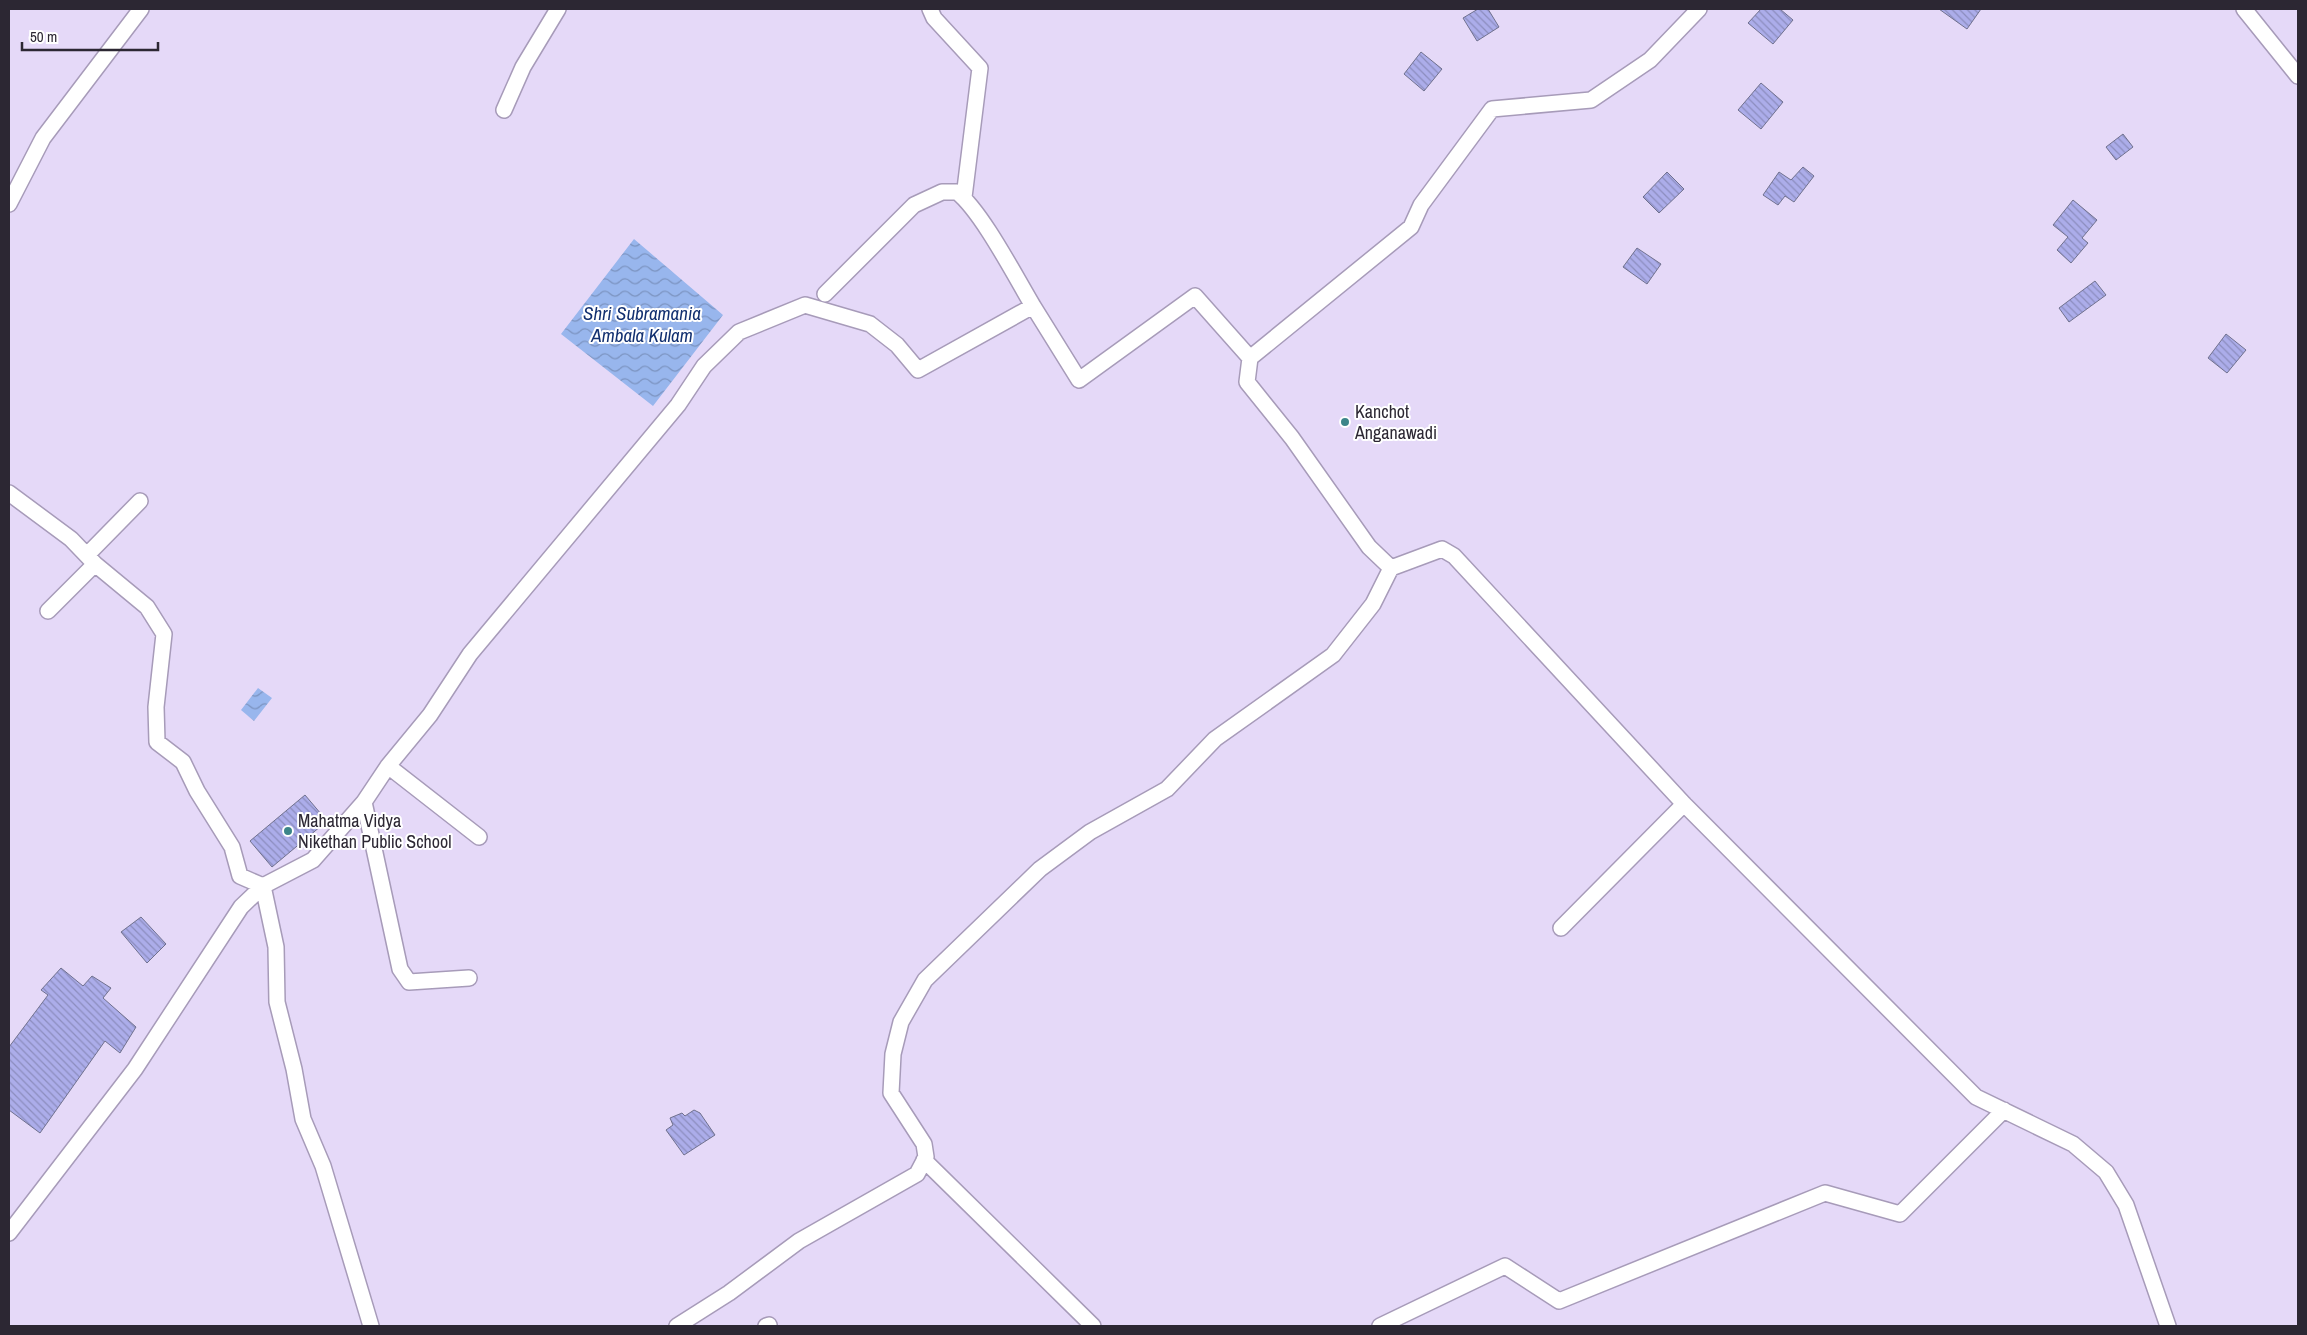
<svg xmlns="http://www.w3.org/2000/svg" width="2307" height="1335" font-family="'Archivo Narrow',sans-serif">
<style>
.water{fill:url(#water-waves)}
.building{fill:url(#building-back-hatch);stroke:#70718e}
.lines{fill:none;stroke-linecap:round;stroke-linejoin:round}
.street-casing{stroke:#a79bb9;stroke-width:18}
.street{stroke:#fff;stroke-width:15}
.poi-dot{fill:#3c8589;stroke:#fff;stroke-width:2}
.labels{text-anchor:middle;stroke-width:4;stroke-linejoin:round;paint-order:stroke}
.poi-label{font-size:18px;fill:#2c2733;stroke:#fff;text-anchor:start}
.water-label{font-size:19px;font-style:italic;fill:#123070;stroke:#fff}
</style>
<defs>
<pattern id="water-waves" width="16" height="10" patternUnits="userSpaceOnUse" patternTransform="scale(1.25)"><rect width="16" height="10" fill="#98b6ed"/><path d="M0 5q4-4 8 0t8 0" fill="none" stroke="#7c94c1"/></pattern>
<pattern id="building-back-hatch" width="6" height="6" patternUnits="userSpaceOnUse" patternTransform="scale(1.25)"><rect width="6" height="6" fill="#acadea"/><path d="M-1 5l2 2M0 0l6 6M5-1l2 2" fill="none" stroke="#8c8dbe"/></pattern>
</defs>
<rect width="100%" height="100%" fill="#e5d9f8"/>
<path class="water" d="M634,239L723,315L653,406L561,334Z
M258,688L272,698L254,721L241,710Z"/>
<path class="building" d="M1478,9H1488L1499,27L1477,41L1463,18Z
M1761,9H1780L1793,20L1773,44L1748,23Z
M1939,9H1981L1967,29Z
M1421,52L1442,69L1424,91L1404,74Z
M1761,83L1783,102L1761,129L1738,110Z
M2123,134L2133,147L2116,160L2106,147Z
M1803,167L1814,176L1794,202L1785,196L1778,205L1763,195L1779,172L1791,180Z
M1667,172L1684,189L1659,213L1643,197Z
M2073,200L2097,220L2082,238L2088,243L2071,263L2057,250L2068,237L2053,225Z
M1637,248L1661,264L1647,284L1623,267Z
M2095,281L2106,295L2069,322L2059,308Z
M2226,334L2246,350L2227,373L2208,358Z
M305,795L327,821L272,867L250,841Z
M141,917L166,944L147,963L121,932Z
M61,968L83,986L92,976L111,988L103,998L136,1027L120,1053L105,1041L40,1133L9,1110V1047L48,995L41,990Z
M694,1110L700,1113L715,1135L684,1155L666,1130L673,1125L670,1118L682,1113L685,1116Z"/>
<g class="lines">
<g class="street-casing">
<path id="street" d="M930,9L934,18L980,68L964,197
M2244,9L2298,76
M504,110L523,67L558,9
M9,204L43,138L141,9
M825,294L914,205L942,192H957C982,212 1015,276 1033,306
M9,493L71,539L95,564L48,611
M87,555L140,501
M95,564L147,607L164,634L156,707L157,742L183,762L197,791L232,847L240,876L263,886L313,860L364,802L400,969L409,982L469,978
M1391,568L1442,549L1454,556L1684,804L1976,1097L2073,1144L2106,1172L2126,1205L2168,1326
M388,766L479,837
M364,802L388,766L430,715L470,654L678,405L704,366L739,332L805,305L870,324L897,345L918,370L1033,306L1079,380L1195,296L1250,358L1411,227L1421,205L1492,109L1591,100L1650,60L1699,9
M1561,928L1684,804
M924,1160L1093,1326
M9,1233L135,1069L241,907L263,886L276,947L277,1002L294,1069L303,1119L323,1166L371,1326
M677,1326L729,1293L799,1241L917,1174L926,1157L924,1144L891,1093L893,1054L901,1022L925,980L1040,869L1090,832L1167,789L1215,739L1333,655L1373,604L1391,568L1369,547L1292,438L1247,382L1250,358
M766,1326L769,1325
M1380,1326L1505,1266L1559,1301L1825,1193L1900,1214L2004,1110"/>
</g>
<use href="#street" class="street"/>
</g>
<g class="poi-dot">
<circle cx="1345" cy="422" r="5"/>
<circle cx="288" cy="831" r="5"/>
</g>
<g class="labels">
<g class="poi-label">
<text x="1355" y="418">Kanchot<tspan x="1355" dy="21">Anganawadi</tspan></text>
<text x="298" y="827">Mahatma Vidya<tspan x="298" dy="21">Nikethan Public School</tspan></text>
</g>
<g class="water-label">
<text x="642" y="320">Shri Subramania<tspan x="642" dy="22">Ambala Kulam</tspan></text>
</g>
</g>
<rect width="2307" height="1335" fill="none" stroke="#2c2733" stroke-width="20"/>
<path d="M22 42v8h136v-8" fill="none" stroke="#2c2733" stroke-width="2.5"/>
<text x="30" y="42" font-size="15" fill="#2c2733" stroke="#ffffff" stroke-width="4" paint-order="stroke">50 m</text>
</svg>
